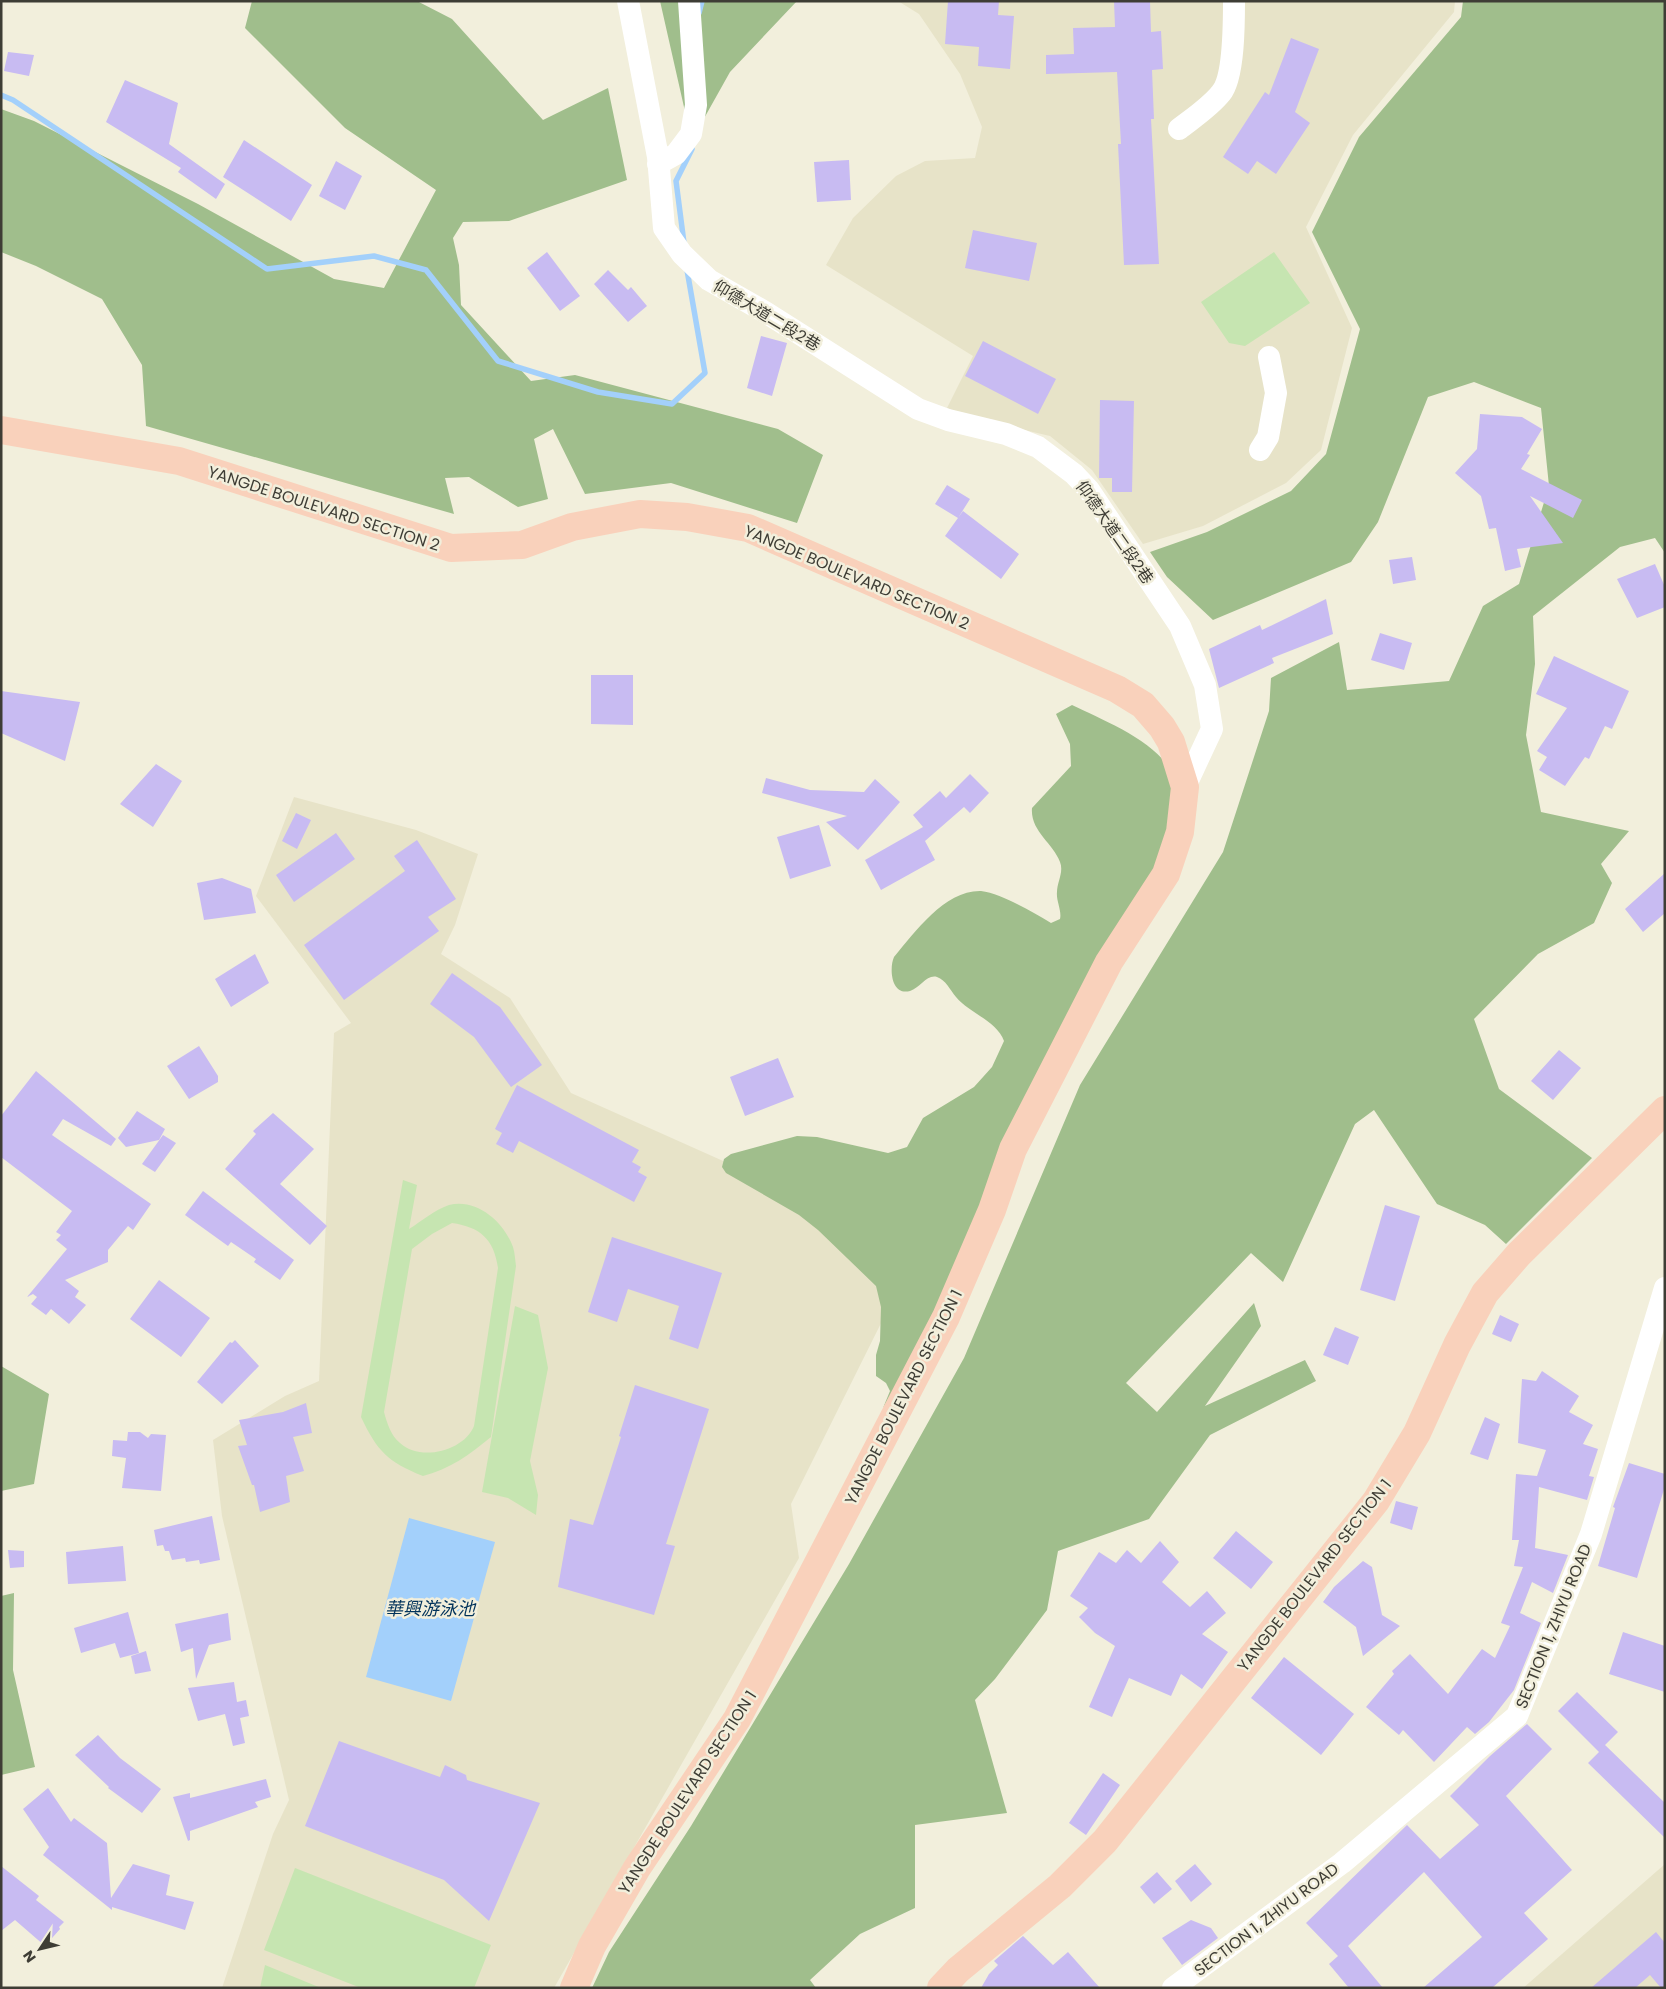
<svg xmlns="http://www.w3.org/2000/svg" width="1666" height="1989" font-family="Poppins,'Noto Sans TC',sans-serif">
<style>
.built{fill:#e7e3c8}
.green{fill:#c6e5b1;fill-rule:evenodd}
.forest{fill:#a0be8c}
.water{fill:#a3d0fb}
.lines{fill:none;stroke-linecap:round;stroke-linejoin:round}
.stream{stroke:#a3d0fb;stroke-width:5.5}
.building{fill:#c8bbf2}
.street{stroke:#fff;stroke-width:22}
.primary{stroke:#f9d1bb;stroke-width:28}
.labels{text-anchor:middle;stroke-width:5;stroke-linejoin:round;paint-order:stroke}
.street-label{font-size:16px;fill:#3e3d35;stroke:#f2efdc}
.water-label{font-size:18px;font-style:italic;fill:#00325a;stroke:#f2efdc}
</style>
<rect width="100%" height="100%" fill="#f2efdc"/>
<path class="built" d="M898,1H1455L1454,12L1353,135L1306,227L1352,328L1321,450L1286,483L1203,526L1143,544L1092,470L1050,436L968,417L947,408L973,356L826,265L853,218L896,176L925,161L975,158L982,127L960,74L919,14Z
M294,797L416,830L478,854L455,925L441,954L510,998L571,1093L795,1193L899,1287L791,1504L799,1558L554,1988H222L273,1834L289,1800L222,1516L213,1440L285,1396L319,1381L334,1033L351,1023L256,896Z
M1665,1864V1988H1523Z"/>
<path class="green" d="M1274,252L1310,303L1245,346L1229,343L1201,302Z
M403,1180L417,1185L409,1229C422,1221 434,1210 449,1205C477,1198 504,1222 513,1247C515,1253 515,1260 516,1266L491,1437C469,1455 450,1469 423,1476C388,1462 377,1451 361,1417ZM452,1223C480,1227 494,1239 498,1268L474,1426C464,1451 420,1462 400,1443C391,1436 387,1423 384,1412L412,1249L432,1234Z
M515,1306L538,1315L548,1368L530,1461L538,1495L536,1515L508,1498L482,1492Z
M295,1868L491,1945L474,1988H361L264,1950Z
M265,1965L321,1988H260Z"/>
<path class="forest" d="M252,1H417L452,19L543,120L608,88L627,180L509,221L463,222L453,238L459,265L461,305L531,381L575,375L778,429L823,455L797,523L671,483L585,494L553,429L534,439L548,499L518,507L469,477L445,478L454,514L146,426L142,365L102,299L36,266L1,252V109L34,121L198,204L334,279L384,288L436,190L345,128L245,28Z
M660,1H797L730,72L688,147L684,107Z
M1463,1H1665V553L1655,538L1620,547L1533,616L1535,664L1526,735L1541,812L1629,831L1601,864L1612,883L1594,923L1538,954L1474,1019L1499,1089L1592,1158L1506,1244L1485,1225L1437,1204L1374,1110L1355,1124L1283,1282L1251,1253L1126,1383L1157,1412L1254,1303L1261,1326L1205,1406L1305,1360L1316,1381L1210,1435L1149,1519L1058,1551L1047,1610L995,1679L975,1700L1007,1813L915,1825V1908L860,1934L810,1980L816,1988H592L609,1952L691,1826L849,1564L964,1358L1080,1085L1223,852L1269,711L1271,678L1339,642L1347,690L1449,681L1483,606L1519,584L1549,486L1541,408L1474,382L1428,397L1378,522L1351,562L1213,620L1167,577L1150,552L1207,532L1291,491L1326,454L1360,329L1312,232L1359,137L1461,17Z
M1072,705C1103,720 1159,742 1173,775C1177,786 1175,813 1176,826L947,1306L883,1408L890,1391L886,1383L876,1376V1355L880,1341L881,1307L876,1286L818,1230L799,1215L726,1173L722,1167L724,1159L731,1154L797,1136L817,1137L888,1153L907,1147L923,1118L974,1087L992,1067L1004,1041C997,1021 969,1013 956,997C950,990 946,980 937,977C927,974 920,988 910,991C891,996 889,968 894,957C915,932 945,890 981,891C992,892 1007,899 1017,904C1029,910 1040,916 1051,923L1060,919C1062,911 1056,901 1057,892C1057,882 1064,872 1060,862C1053,843 1030,831 1032,808L1071,766L1070,744L1056,714Z
M1,1366L49,1394L34,1484L1,1491Z
M14,1593L13,1670L35,1767L1,1775V1596Z"/>
<path class="water" d="M409,1518L495,1542L451,1701L366,1677Z"/>
<g class="lines">
<path class="stream" d="M699,13L702,1
M1,95L13,100L267,269L374,256L426,270L498,361L598,392L672,404L705,373L687,270
M684,243L676,181L692,149"/>
</g>
<path class="building" d="M948,1H999L998,15L1014,16L1010,69L978,66L979,47L945,44Z
M1114,1H1150L1151,32L1161,31L1163,69L1152,70L1154,119H1151L1159,264L1124,265L1118,144H1121L1117,72L1046,74V55L1074,54L1073,28L1115,27Z
M1291,38L1319,49L1295,112L1310,123L1276,174L1257,161L1248,174L1223,157L1265,92L1269,95Z
M8,52L34,55L29,76L4,71Z
M125,80L178,103L169,144L225,184L216,199L178,172L181,168L106,122Z
M244,140L312,185L291,221L223,177Z
M849,160L851,200L817,202L814,162Z
M336,161L362,176L345,210L319,196Z
M973,230L1037,243L1029,281L965,268Z
M547,252L580,296L560,311L527,268Z
M608,270L628,290L631,287L647,306L628,322L594,284Z
M761,336L787,343L772,396L747,388Z
M983,341L1056,379L1038,414L965,376Z
M1100,400L1134,401L1132,492H1112V478H1099Z
M1480,414L1522,417L1542,429L1527,454L1530,455L1521,469L1582,500L1573,518L1530,496L1563,543L1517,549L1521,567L1505,571L1496,528L1489,529L1481,496L1455,473L1477,449Z
M947,485L970,499L958,518L935,504Z
M963,511L1019,554L1001,579L945,536Z
M1412,557L1416,580L1393,584L1389,560Z
M1655,564L1665,587V607L1637,618L1617,579Z
M1326,599L1333,634L1272,658L1274,663L1219,688L1209,649L1260,625L1262,630Z
M1380,633L1412,643L1404,670L1371,660Z
M1554,656L1629,691L1612,729L1605,726L1589,759L1585,757L1565,786L1539,770L1547,757L1537,751L1567,708L1536,694Z
M591,675H633V725L591,724Z
M1,691L80,702L65,761L1,733Z
M156,764L182,781L153,827L120,804Z
M970,774L989,793L970,813L964,807L925,841L935,860L881,890L865,860L923,827L913,815L940,791L946,798Z
M766,778L810,790L864,792L875,779L900,802L858,850L826,822L847,816L762,793Z
M296,813L311,820L297,849L282,841Z
M819,825L831,866L790,879L777,837Z
M336,833L355,859L294,902L276,875Z
M417,840L456,899L428,917L439,931L344,1000L304,945L405,871L394,856Z
M1665,873V913L1643,932L1625,909Z
M222,878L251,889L256,913L204,920L197,883Z
M255,954L269,983L231,1007L215,979Z
M452,973L500,1007L542,1065L511,1087L474,1037L430,1004Z
M199,1046L218,1076V1082L189,1099L167,1066Z
M1559,1050L1581,1068L1553,1100L1531,1081Z
M778,1058L794,1097L745,1116L730,1077Z
M36,1071L116,1139L111,1146L63,1119L52,1135L151,1204L133,1230L128,1226L108,1250V1262L65,1280L79,1291L75,1297L86,1305L69,1324L51,1309L46,1315L31,1304L37,1297L33,1294L27,1297L67,1249L56,1240L61,1235L56,1232L72,1211L1,1157V1116Z
M517,1085L639,1150L632,1162L641,1167L638,1172L647,1177L634,1202L519,1141L513,1153L496,1144L502,1133L495,1129Z
M137,1111L165,1129L159,1140L126,1147L118,1138Z
M273,1113L314,1149L280,1184L327,1226L310,1245L225,1169L256,1134L253,1131Z
M163,1135L176,1143L155,1172L142,1164Z
M203,1191L294,1260L280,1280L254,1262L256,1259L231,1242L228,1246L185,1215Z
M1385,1205L1420,1216L1395,1301L1360,1290Z
M612,1237L722,1273L698,1349L669,1339L679,1306L628,1289L617,1322L588,1312Z
M159,1280L210,1318L181,1357L130,1319Z
M1500,1315L1519,1324L1511,1342L1492,1334Z
M1335,1327L1359,1337L1348,1365L1323,1355Z
M235,1340L259,1366L222,1404L197,1382L230,1342L232,1343Z
M1542,1371L1579,1396L1569,1412L1593,1425L1583,1444L1598,1449L1589,1476L1594,1477L1587,1500L1539,1487L1535,1548L1568,1555L1553,1593L1532,1582L1520,1613L1541,1623L1514,1690L1489,1722L1475,1734L1467,1727L1434,1762L1403,1730L1399,1735L1366,1707L1394,1674L1392,1671L1410,1654L1448,1694L1482,1649L1495,1658L1510,1626L1501,1623L1523,1567L1514,1566L1519,1540H1512L1516,1474L1537,1476L1546,1450L1518,1443L1522,1379L1536,1381Z
M635,1385L709,1409L666,1544L675,1546L654,1615L558,1587L570,1519L593,1525L621,1437L619,1436Z
M306,1403L312,1433L293,1437L304,1471L286,1476L290,1502L260,1512L254,1485H252L238,1446L247,1445L239,1420L283,1412Z
M1485,1417L1500,1424L1488,1460L1470,1454Z
M128,1432H140L148,1438L151,1434L166,1435L161,1491L122,1488L126,1458L112,1456L113,1440L127,1441Z
M1629,1463L1665,1474V1486L1637,1578L1598,1566L1615,1508L1613,1507Z
M1396,1501L1418,1507L1412,1530L1390,1523Z
M212,1516L220,1560L200,1564L199,1560L186,1562L185,1558L172,1560L169,1551H165L163,1545L157,1546L154,1530Z
M1236,1531L1273,1562L1251,1589L1213,1558Z
M1160,1541L1179,1562L1162,1582L1190,1607L1207,1591L1226,1613L1202,1634L1228,1652L1202,1689L1181,1674L1171,1696L1129,1678L1112,1717L1089,1707L1115,1646L1095,1633L1079,1617L1088,1608L1070,1596L1099,1552L1116,1563L1127,1550L1141,1563Z
M123,1546L126,1581L68,1584L66,1552Z
M8,1550L24,1551V1567L10,1568Z
M1363,1561L1372,1567L1382,1615L1400,1626L1363,1656L1356,1627L1323,1602L1334,1587Z
M128,1612L139,1653L120,1658L115,1643L81,1653L74,1628Z
M228,1613L231,1640L209,1645L196,1679L193,1648L181,1652L175,1624Z
M1623,1632L1665,1646V1692L1609,1674Z
M146,1651L151,1671L135,1674L131,1656Z
M1284,1657L1354,1714L1321,1755L1251,1698Z
M234,1682L237,1702L246,1700L249,1716L240,1718L245,1743L233,1746L225,1714L198,1721L188,1688Z
M1577,1692L1618,1732L1605,1745L1665,1803V1838L1588,1763L1599,1752L1558,1711Z
M1527,1724L1552,1749L1506,1796L1572,1870L1524,1913L1548,1939L1492,1988H1423L1482,1937L1424,1872L1348,1946L1383,1988H1349L1329,1964L1338,1956L1306,1923L1407,1825L1440,1859L1479,1825L1450,1796L1490,1756Z
M98,1735L120,1758L161,1789L142,1813L108,1788L109,1787L75,1755Z
M339,1741L440,1777L445,1765L466,1775L467,1780L540,1803L489,1921L444,1880L305,1826Z
M1103,1773L1120,1785L1086,1835L1069,1823Z
M266,1779L271,1797L255,1802L258,1807L190,1831V1840L188,1841L173,1797L190,1793V1798Z
M48,1788L71,1822L74,1818L107,1843L111,1898L133,1864L170,1875L166,1895L194,1902L185,1930L112,1907V1910L43,1855L49,1847L23,1809Z
M1195,1864L1212,1884L1191,1902L1175,1881Z
M1,1866L39,1896L36,1900L64,1922L59,1927L60,1929L45,1946L15,1920L1,1931Z
M1157,1872L1172,1889L1154,1904L1140,1887Z
M1191,1920L1211,1928L1218,1938L1182,1965L1162,1938Z
M1656,1932L1665,1943V1988H1661L1650,1975L1635,1988H1591Z
M1023,1936L1053,1965L1068,1952L1100,1988H981L989,1974L998,1965L994,1961Z"/>
<g class="lines">
<path class="street" d="M628,1L658,157L664,228L682,254L709,280L765,312L918,409L948,420L1006,434L1038,447L1074,474L1089,490L1180,626L1205,685L1212,729L1185,787
M1179,129C1193,118 1210,107 1221,93C1234,78 1234,22 1234,1
M658,164L676,154L691,134L696,105L689,1
M1260,450L1268,437L1276,393L1269,357
M1173,1988L1342,1863L1517,1716L1591,1534L1665,1288"/>
<path class="primary" d="M1,430L179,461L451,548L522,545L572,527L640,514L687,517L748,528L1117,689L1143,705L1162,727L1171,742L1185,787L1180,832L1166,874L1109,962L1013,1149L992,1210L946,1317L737,1719L637,1868L592,1946L574,1988
M941,1988L958,1970L1060,1886L1105,1841L1376,1501L1417,1433L1457,1345L1485,1293L1519,1254L1665,1110"/>
</g>
<g class="labels">
<g class="street-label">
<text transform="translate(767 315) rotate(31)" y="6">仰德大道二段2巷</text>
<text transform="translate(324 508) rotate(18)" y="6">YANGDE BOULEVARD SECTION 2</text>
<text transform="translate(1115 532) rotate(55)" y="6">仰德大道二段2巷</text>
<text transform="translate(857 577) rotate(23)" y="6">YANGDE BOULEVARD SECTION 2</text>
<text transform="translate(903 1397) rotate(-63)" y="6">YANGDE BOULEVARD SECTION 1</text>
<text transform="translate(1314 1575) rotate(-52)" y="6">YANGDE BOULEVARD SECTION 1</text>
<text transform="translate(1553 1626) rotate(-68)" y="6">SECTION 1, ZHIYU ROAD</text>
<text transform="translate(687 1792) rotate(-57)" y="6">YANGDE BOULEVARD SECTION 1</text>
<text transform="translate(1266 1919) rotate(-37)" y="6">SECTION 1, ZHIYU ROAD</text>
</g>
<g class="water-label">
<text x="430" y="1615">華興游泳池</text>
</g>
</g>
<rect width="1666" height="1989" fill="none" stroke="#3e3d35" stroke-width="5"/>
<g transform="translate(40 1949) rotate(235)" stroke="#f2efdc" stroke-width="4" paint-order="stroke">
<path d="M0-4L9 19L0 12L-9 19Z" fill="#3e3d35"/>
<text y="-8" font-size="14" font-weight="bold" text-anchor="middle" fill="#3e3d35">N</text>
</g>
</svg>
